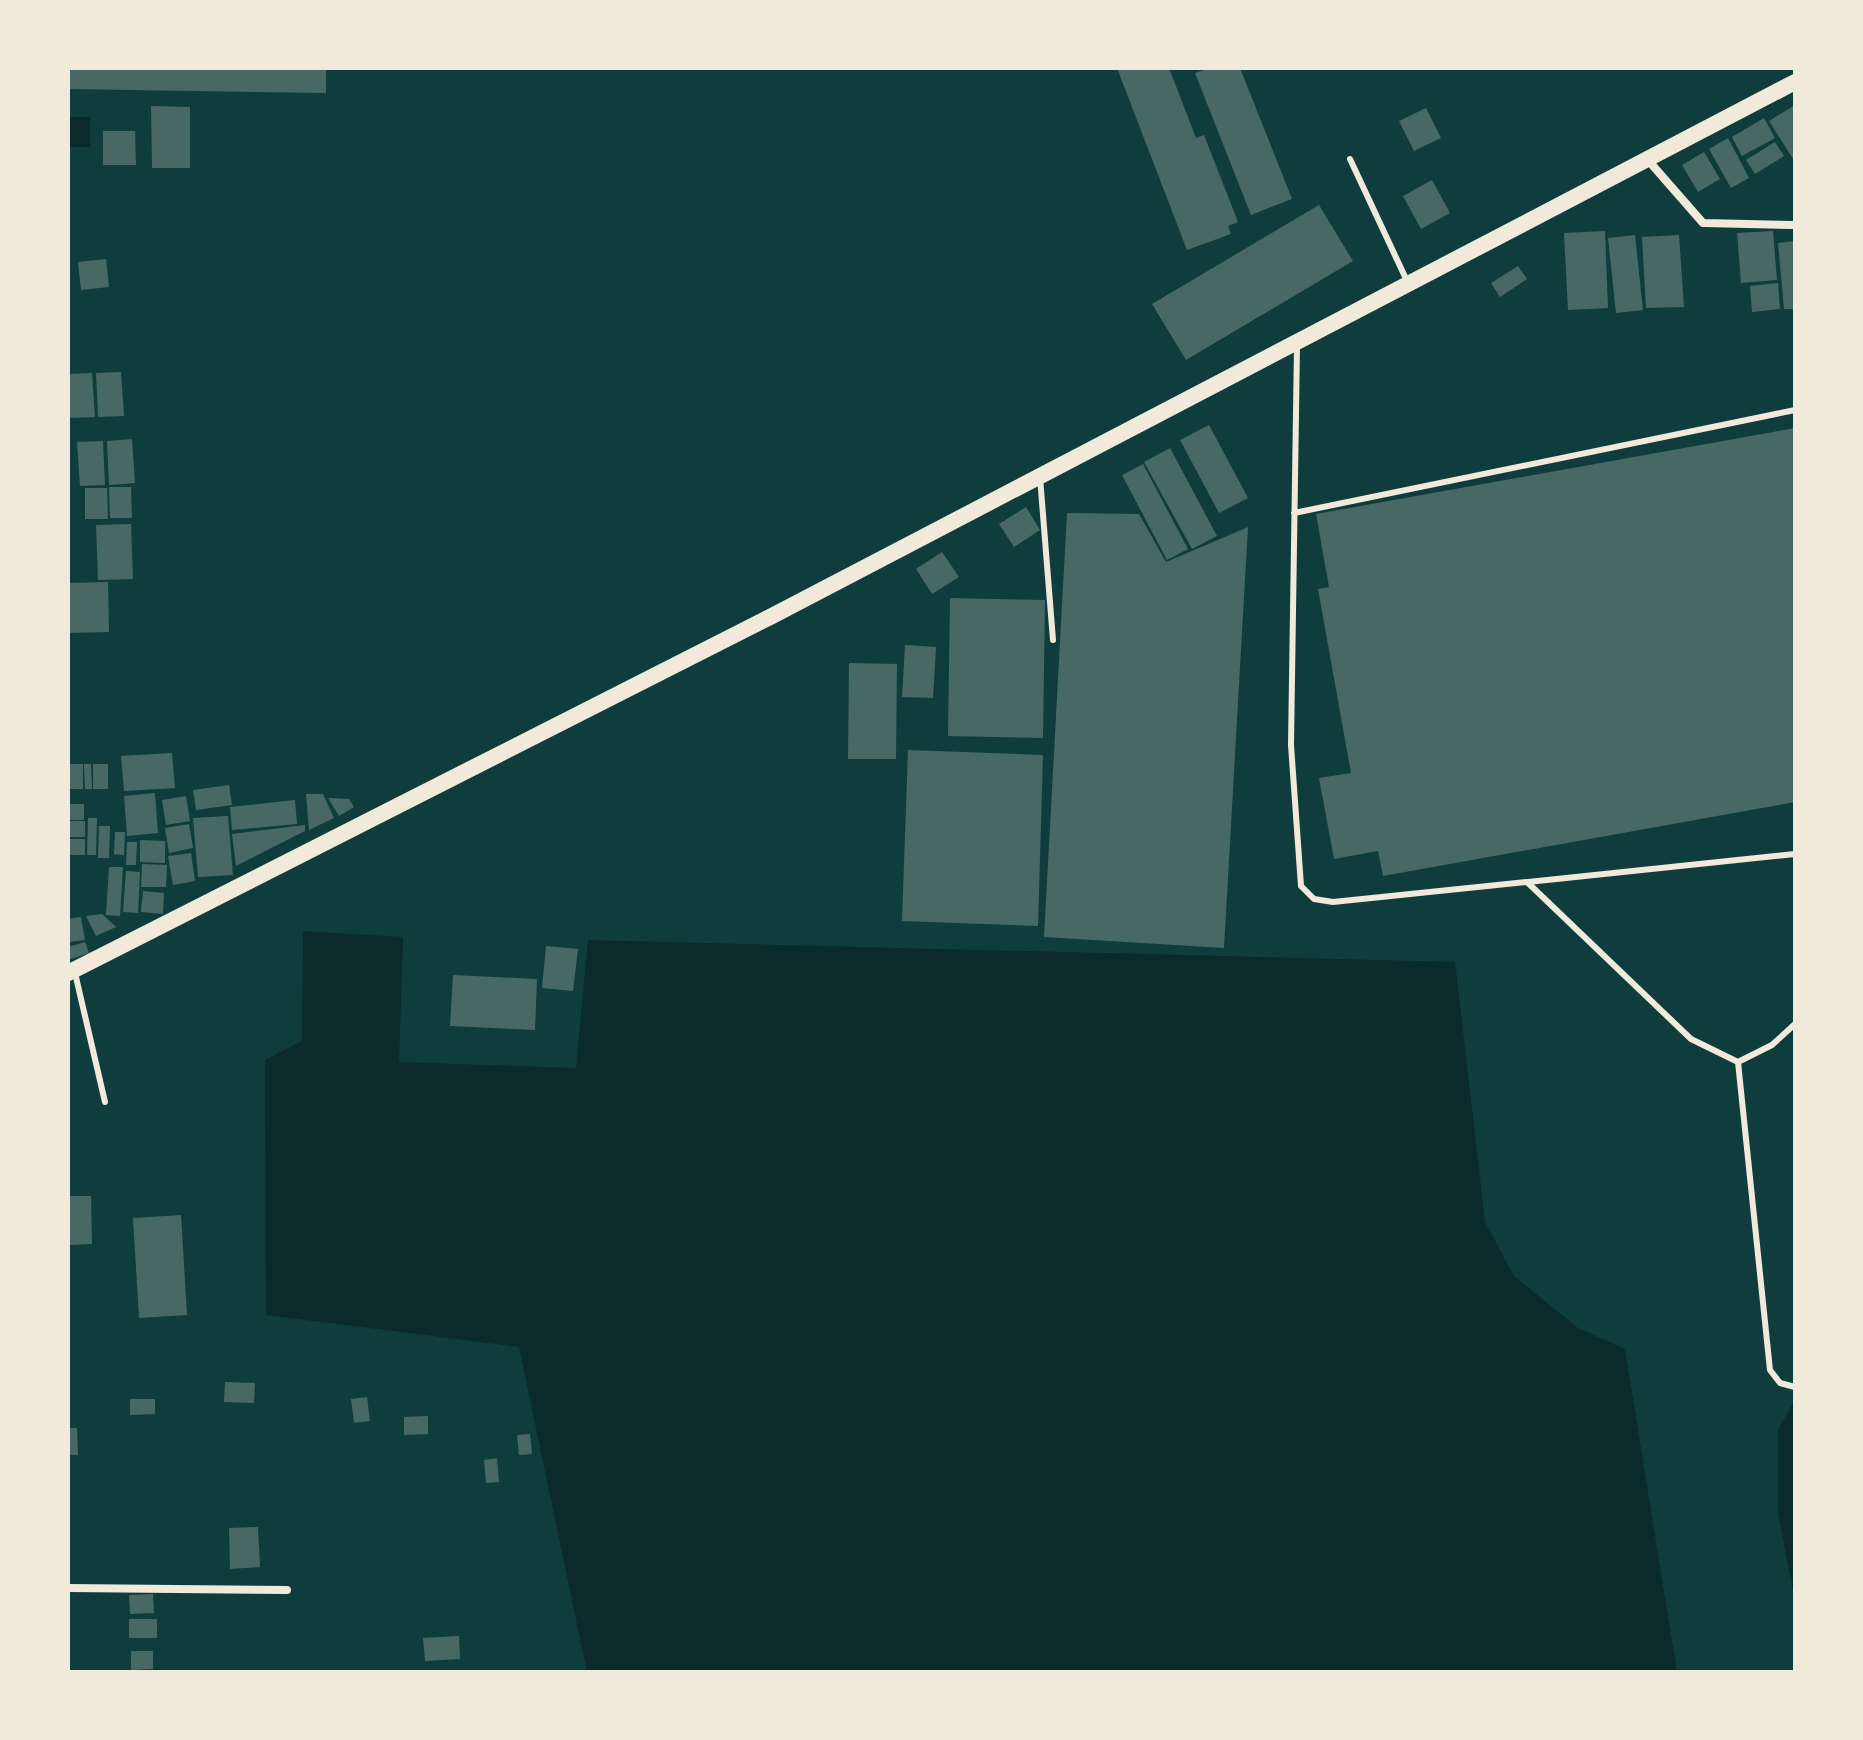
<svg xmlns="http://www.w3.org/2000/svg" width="1863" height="1740" font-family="'Asap Condensed',sans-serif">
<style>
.water{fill:#0a2a2b}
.building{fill:#486865}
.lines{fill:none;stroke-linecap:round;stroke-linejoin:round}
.service{stroke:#f1e9da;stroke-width:6}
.minor{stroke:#f1e9da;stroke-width:8}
.secondary{stroke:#f1e9da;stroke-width:16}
</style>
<rect width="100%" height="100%" fill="#0f3d3e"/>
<path class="water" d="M68,117H90V147H68Z
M303,931L403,937L399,1062L576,1068L588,940L1455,962L1485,1222L1514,1276L1578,1328L1625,1349L1677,1672H587L519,1347L266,1315L265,1060L302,1041Z
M1795,1399V1601L1778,1513V1430Z"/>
<path class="building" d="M68,68H326V93L68,89Z
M1117,68H1169L1196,138L1204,135L1238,222L1228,226L1231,234L1187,250Z
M1210,68H1240L1292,199L1251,215L1195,73Z
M1795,105V162L1769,121Z
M151,106L190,107V168H152Z
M1426,108L1441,138L1414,151L1399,121Z
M1764,118L1775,138L1742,156L1732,137Z
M103,131H135L136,165H103Z
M1728,138L1749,178L1731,188L1709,149Z
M1775,142L1784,156L1755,174L1746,160Z
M1704,152L1720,179L1698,192L1682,165Z
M1432,180L1450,213L1421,229L1403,196Z
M1319,205L1353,261L1186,360L1152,304Z
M1605,231L1608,308L1568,310L1564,233Z
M1773,231L1777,280L1741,283L1737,233Z
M1635,235L1643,310L1616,313L1608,238Z
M1679,235L1684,307L1646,308L1642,237Z
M1795,241V309H1784L1778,243Z
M106,259L109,287L81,290L78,262Z
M1518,266L1527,279L1500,297L1491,283Z
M1778,283L1780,309L1752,312L1750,286Z
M121,372L124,416L98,417L96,373Z
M92,373L95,417L69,418L68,374Z
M1209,425L1248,498L1219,513L1180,440Z
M1795,428V802L1383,876L1378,851L1334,859L1319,778L1351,773L1318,589L1329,587L1316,514Z
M132,439L135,483L109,485L107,441Z
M103,441L105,485L80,486L77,442Z
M1170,448L1217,536L1192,549L1144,462Z
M1143,464L1188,549L1167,560L1122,475Z
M109,487H131L132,518H110Z
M85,488H107L108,519H85Z
M1026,507L1040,530L1014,547L999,524Z
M1067,513L1139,514L1166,562L1248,527L1224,948L1044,937Z
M131,524L133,579L98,580L96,525Z
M942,552L959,577L932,594L916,569Z
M108,582L109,632L68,633V583Z
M950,598L1045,600L1043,738L948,736Z
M905,645L936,647L933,698L902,697Z
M849,663L897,664L896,759H848Z
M908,750L1043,755L1038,926L902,921Z
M172,753L175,788L124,791L121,756Z
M68,764H83V789H69Z
M84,764H91L92,789H85Z
M93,764H108V789H93Z
M229,785L232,805L196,810L193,790Z
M155,793L158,833L127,836L124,796Z
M306,794H323L334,818L309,830Z
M186,796L190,821L166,825L162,800Z
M328,798L349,799L354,807L339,816Z
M295,800L297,824L232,830L230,807Z
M68,804H84V820H68Z
M228,816L233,875L198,877L193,818Z
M88,818H97L96,855H87Z
M68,821H85V837H68Z
M189,824L193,848L169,853L165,828Z
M305,825V831L236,866L232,834Z
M99,826H110L109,858H98Z
M115,832H125L124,855L114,854Z
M68,839H85V855H68Z
M140,840L165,841V863L140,862Z
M127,842H137L136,865H126Z
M191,853L195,881L173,885L168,856Z
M142,864L167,865L166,887H141Z
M109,867H123L120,916L106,915Z
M126,871L140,872L138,913L123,912Z
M143,891L164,893L163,914L141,912Z
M102,914L116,927L96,936L86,916Z
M81,917L85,940L69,942L68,919Z
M85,942L89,953L68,960V947Z
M546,946L578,949L573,991L542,988Z
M453,975L537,979L535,1030L450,1026Z
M68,1196H91L92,1244L68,1245Z
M181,1215L187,1315L139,1318L133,1218Z
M225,1382L255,1383L254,1403L224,1402Z
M367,1397L370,1421L354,1423L351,1399Z
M130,1399H155V1414L130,1415Z
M428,1416V1434L404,1435V1417Z
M68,1428H77L78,1455H68Z
M530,1434L532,1454L519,1455L517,1435Z
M497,1458L499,1482L486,1483L484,1460Z
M258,1527L260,1567L230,1569L229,1528Z
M153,1594L154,1613L130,1614L129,1595Z
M129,1619H157V1638H129Z
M459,1636L460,1659L425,1661L423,1638Z
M131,1651H153V1669L131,1670Z"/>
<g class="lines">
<path class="service" d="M1350,159L1407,281
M1297,346L1291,745L1301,886L1314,899L1333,902L1527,882L1691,1039L1738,1062
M1040,477L1053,640
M1294,513L1795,410
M1528,882L1795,854
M75,973L105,1102
M1738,1062L1770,1370L1780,1383L1795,1387
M1738,1062L1772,1045L1795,1024"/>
<path class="minor" d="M1647,159L1703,223L1795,225
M68,1588L287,1590"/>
<path class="secondary" d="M68,973L772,616L1795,82"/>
</g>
<rect width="1863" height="1740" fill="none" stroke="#f1e9da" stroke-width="140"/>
</svg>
